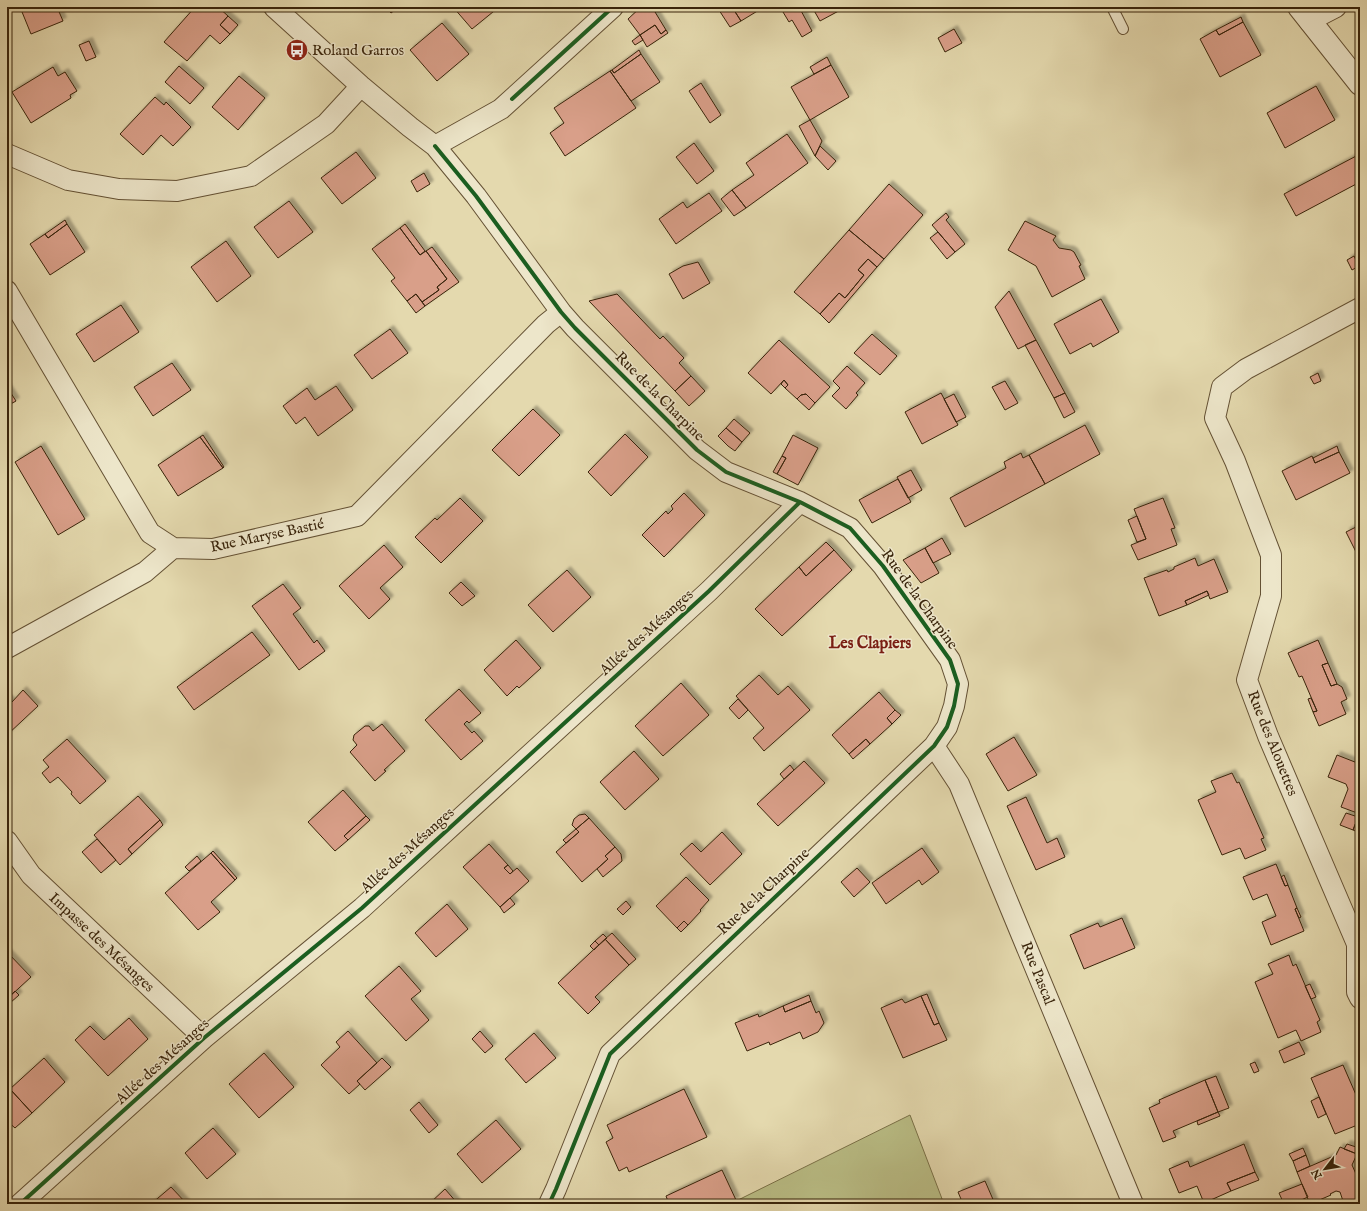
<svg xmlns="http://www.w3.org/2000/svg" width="1367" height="1211" font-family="'IM FELL English',serif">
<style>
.green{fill:#babe86;stroke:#7a7148}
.building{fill:#d99f89;stroke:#39240b;filter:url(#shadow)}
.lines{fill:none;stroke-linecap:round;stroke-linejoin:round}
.service-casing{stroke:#645134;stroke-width:12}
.minor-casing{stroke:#645134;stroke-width:22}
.tertiary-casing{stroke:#645134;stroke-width:24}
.service{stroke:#ede6ca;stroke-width:10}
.minor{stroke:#ede6ca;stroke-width:20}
.tertiary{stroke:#ede6ca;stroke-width:22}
.cycleway-casing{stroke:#ede6ca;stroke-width:6}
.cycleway{stroke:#1b5e20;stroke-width:4}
.labels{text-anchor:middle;stroke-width:3;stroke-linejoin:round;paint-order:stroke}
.poi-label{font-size:15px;fill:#39240b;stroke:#ede6ca;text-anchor:start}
.street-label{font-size:15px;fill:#39240b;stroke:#ede6ca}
.neighbourhood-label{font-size:16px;font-weight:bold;fill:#7a1f14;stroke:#ede6ca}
</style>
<defs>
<filter id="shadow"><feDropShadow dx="3.5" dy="-3.5" stdDeviation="1" flood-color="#0004"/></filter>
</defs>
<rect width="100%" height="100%" fill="#e4d9ae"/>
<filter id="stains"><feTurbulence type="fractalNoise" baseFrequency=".005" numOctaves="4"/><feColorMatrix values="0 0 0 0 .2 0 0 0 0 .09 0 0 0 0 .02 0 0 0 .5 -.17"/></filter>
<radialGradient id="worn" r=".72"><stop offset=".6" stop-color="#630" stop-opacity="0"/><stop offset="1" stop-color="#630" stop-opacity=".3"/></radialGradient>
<path class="green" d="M910,1115L944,1204H730Z"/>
<path class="building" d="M20,7H57L63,21L31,34Z
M195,7H218L228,16L220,25L230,34L220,44L210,35L187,61L164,42Z
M386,7H399L391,13Z
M453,7H499L472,29Z
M511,7H520L515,12Z
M641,7H652L666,30L661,34L655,25L640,35L628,19Z
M717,7H732L741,21L730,27Z
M732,7H764L741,21Z
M780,7H799L812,31L802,37L792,20L789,22Z
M812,7H846L820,21Z
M228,16L238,25L230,34L220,25Z
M1241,17L1243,22L1219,35L1216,30Z
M1243,22L1261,55L1220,77L1200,39L1216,30L1219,35Z
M442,23L469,54L437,81L410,50Z
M655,25L661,34L666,30L668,33L647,47L640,35Z
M954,29L962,43L945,52L938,38Z
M640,35L643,40L635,45L632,41Z
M89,41L96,57L86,61L79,45Z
M639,50L641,54L614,73L612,70Z
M641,54L660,82L631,101L610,71L612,70L614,73Z
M827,57L831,65L814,74L810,67Z
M831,65L849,97L810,120L791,87Z
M179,66L204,88L190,104L165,82Z
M53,67L58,76L65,72L77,91L70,95L71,98L31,123L12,92Z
M610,71L636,108L565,156L550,133L564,123L554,108Z
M239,76L265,98L238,130L212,107Z
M701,83L721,115L710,123L689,91Z
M1316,86L1335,120L1285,148L1267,113Z
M155,97L164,105L166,102L191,127L173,146L161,135L143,155L120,134Z
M810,120L822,141L815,156L799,126Z
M787,134L808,163L746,208L732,190L754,175L746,163Z
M694,143L714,171L697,184L676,157Z
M820,146L836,161L828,170L815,156Z
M356,152L376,178L342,204L321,178Z
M1360,154V182L1296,216L1284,194Z
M424,173L430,184L417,192L411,181Z
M889,184L923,215L884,259L849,230Z
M732,190L746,208L734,216L721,199Z
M709,193L722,211L676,244L659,219L683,202L687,208Z
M289,201L313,232L278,258L254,227Z
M946,213L949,217L946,220L965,244L955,252L932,225Z
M65,220L67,224L48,238L45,234Z
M1025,221L1056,236L1053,240L1059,248L1071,250L1074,252L1081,265L1079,266L1085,279L1052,297L1036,266L1008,250Z
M67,224L85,252L50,275L30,244L45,234L48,238Z
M405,224L425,251L420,255L400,228Z
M400,228L420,255L426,251L447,279L437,287L439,290L422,302L416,294L407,301L391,281L395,278L372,249Z
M849,230L884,259L877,267L868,259L858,270L864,275L845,298L839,293L820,314L794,292Z
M938,232L955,252L947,259L930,238Z
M226,241L251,276L217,302L191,267Z
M432,247L459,282L425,306L422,302L439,290L437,287L447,279L426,251Z
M1354,256L1359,266L1352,270L1347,260Z
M868,259L877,267L829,323L820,314L839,293L845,298L864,275L858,270Z
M698,262L710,283L683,299L669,274L683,266Z
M1009,291L1036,340L1018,349L995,307Z
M416,294L425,306L416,313L407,301Z
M617,294L660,339L663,336L684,358L679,363L691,376L675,391L589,301Z
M1101,299L1119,332L1093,347L1091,343L1070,354L1054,324Z
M121,305L139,332L94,362L76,334Z
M390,329L408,353L372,379L354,355Z
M872,334L897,356L880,375L854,353Z
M779,340L830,387L815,403L806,394L801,395L797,399L785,388L788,385L784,380L771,394L748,373Z
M1036,340L1065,393L1054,398L1025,345Z
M172,363L191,390L153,416L134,387Z
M847,366L865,383L856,393L858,395L846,409L832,396L840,388L833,381Z
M1318,373L1321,381L1314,384L1310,377Z
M691,376L705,391L689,406L675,391Z
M784,380L788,385L785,388L781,384Z
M1005,381L1018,403L1005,410L992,387Z
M336,386L353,410L318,436L305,417L296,424L283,406L307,388L315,400Z
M7,387L16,401L7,406Z
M941,393L958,425L922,444L905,412Z
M1065,393L1075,412L1064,418L1054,398Z
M806,394L815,403L809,410L797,399L801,395Z
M954,394L966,417L956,422L944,399Z
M533,409L560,435L519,476L492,450Z
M734,419L750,433L742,442L726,428Z
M1085,425L1100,454L1045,484L1029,455Z
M726,428L742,442L735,451L728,446L718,436Z
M625,434L648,457L611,496L588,472Z
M203,435L224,467L223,468L200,437Z
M793,435L818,448L798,485L777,474L786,458L782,456Z
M200,437L223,468L178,496L158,465Z
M41,446L85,519L58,535L15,462Z
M1337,446L1339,452L1315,463L1313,458Z
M1339,452L1350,473L1296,500L1282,471L1312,456L1315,463Z
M1021,453L1023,458L1029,455L1045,484L965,527L950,498L1006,468L1004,462Z
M782,456L786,458L777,474L773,472Z
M911,470L922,490L908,498L897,477Z
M898,479L911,502L872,523L859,500Z
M684,493L705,515L664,557L642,535L666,511L668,514L673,509L671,506Z
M460,498L483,521L441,563L415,537L435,518L437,520Z
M1163,498L1175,528L1171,529L1177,545L1138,560L1131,545L1146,539L1134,509Z
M1137,516L1146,539L1137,542L1128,520Z
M1360,525V560L1346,532Z
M942,538L951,554L933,563L925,548Z
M826,542L834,550L806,576L799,567Z
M384,545L403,567L380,588L390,599L369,619L339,586Z
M925,548L939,573L921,583L903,560Z
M834,550L852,570L782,636L755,609L799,567L806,576Z
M1195,558L1198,566L1214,559L1228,592L1210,599L1207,591L1185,601L1187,605L1159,616L1144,578L1167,570L1168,572L1174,569V567Z
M567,570L591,597L553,632L528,605Z
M461,582L475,596L462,606L449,593Z
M283,584L301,608L293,614L314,643L317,640L325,651L299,670L252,606Z
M1207,591L1209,595L1187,605L1185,601Z
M252,632L270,655L194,710L177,687Z
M516,640L541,668L519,688L517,686L507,696L484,670Z
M1318,640L1328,663L1322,665L1331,686L1337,684L1342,687L1347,699L1341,702L1346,714L1319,726L1313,712L1317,711L1302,676L1299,677L1288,653Z
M1328,663L1337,684L1331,686L1322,665Z
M759,675L778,695L788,686L810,710L764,751L753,738L764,728L736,696Z
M681,683L709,715L663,756L635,726Z
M459,689L481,713L469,723L467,721L464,724L472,733L474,731L483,741L461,760L425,720Z
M23,690L38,706L7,735V698H8L12,702Z
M879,692L895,710L887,718L892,724L870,744L866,739L849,754L832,735Z
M1311,698L1317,711L1313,712L1308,699Z
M738,699L748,710L739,719L729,708Z
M895,710L901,715L892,724L887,718Z
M382,724L405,751L384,770L386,771L375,781L350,752L357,745L353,740L354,735L365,726H369L373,731Z
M1014,737L1037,775L1008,791L986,754Z
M67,739L106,781L80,804L71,794L72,792L58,777L50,783L42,773L49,767L43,760Z
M866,739L870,744L853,759L849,754Z
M634,751L659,779L625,810L600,782Z
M1337,755L1360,764V814L1341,807L1348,789L1346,784L1328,777Z
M804,761L825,783L778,826L757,804Z
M790,765L794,770L784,779L780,774Z
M1232,773L1237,783L1239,782L1264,838L1261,839L1266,850L1245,859L1240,848L1222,855L1198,800L1216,792L1211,781Z
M343,790L366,816L344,836L348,840L335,851L308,822Z
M138,796L160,820L128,849L132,854L120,865L94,835Z
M1026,797L1047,843L1057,838L1065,857L1036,870L1007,806Z
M1346,813L1358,817L1353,830L1340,825Z
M585,814L589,818L576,829L572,825L574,819L579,815Z
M366,816L370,820L348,840L344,836Z
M1358,817L1360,818V833L1353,830Z
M589,818L615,847L605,856L608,859L582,882L556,852L579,832L576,829Z
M160,820L163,825L132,854L128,849Z
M576,829L579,832L566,843L563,840Z
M722,832L742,854L710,885L680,854L692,843L701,852Z
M97,839L116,860L101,873L82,852Z
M489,844L508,865L504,868L510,874L517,868L529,881L500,907L463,867Z
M615,847L621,854L622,861L603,877L597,869L608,859L605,856Z
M922,848L939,872L922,885L919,880L886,904L872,883Z
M213,851L237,878L235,880L211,853Z
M211,853L235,880L211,902L220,912L198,930L165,893Z
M197,856L201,861L189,871L185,867Z
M1276,864L1285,886L1288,885L1297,908L1295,909L1304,931L1271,945L1262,922L1276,916L1267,894L1253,900L1243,877Z
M508,865L513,871L510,874L504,868Z
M857,868L870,882L854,897L841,882Z
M1284,875L1288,885L1285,886L1281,877Z
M686,877L709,900L700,910L701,911L688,925L684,921L677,928L656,906Z
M510,898L515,904L504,913L500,907Z
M626,901L631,907L623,915L617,909Z
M447,904L468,929L436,957L415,933Z
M1297,908L1301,917L1299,918L1295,909Z
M1122,918L1135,948L1084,969L1070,935L1098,923L1100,927Z
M684,921L688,925L681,932L677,928Z
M612,933L636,959L629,965L605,939Z
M603,934L607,938L599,945L595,941Z
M605,939L629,965L595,997L600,1002L588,1014L558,983Z
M595,941L599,945L594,950L590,946Z
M7,952L31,977L7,999Z
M1289,955L1293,966L1296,964L1320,1020L1317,1022L1321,1032L1301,1041L1296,1030L1278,1038L1255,982L1273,974L1268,964Z
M399,966L421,991L411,999L429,1020L406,1041L365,996Z
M1310,984L1316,997L1311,999L1305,986Z
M15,991L19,995L10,1003L7,999Z
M927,994L939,1023L934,1025L921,996Z
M809,995L811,1001L785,1012L783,1006Z
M921,996L934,1025L939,1023L947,1040L903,1058L881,1008L902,999L905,1003Z
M811,1001L816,1013L819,1011L824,1023L818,1032L803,1039L800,1032L770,1045L769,1042L747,1051L735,1023L758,1014L759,1017L783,1006L785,1012Z
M129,1018L148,1039L108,1076L75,1040L90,1026L104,1040Z
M348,1031L377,1063L357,1081L360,1084L349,1094L321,1065L340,1047L336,1042Z
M480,1031L493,1046L485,1053L472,1039Z
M534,1033L556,1058L526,1083L505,1059Z
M1299,1042L1305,1054L1284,1063L1279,1051Z
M264,1053L294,1087L259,1118L229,1084Z
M44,1058L65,1082L32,1113L10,1089Z
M382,1058L391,1067L365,1090L357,1081Z
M1255,1062L1259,1071L1254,1073L1250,1064Z
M1343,1065L1360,1104V1124L1335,1134L1311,1078Z
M1216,1076L1229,1108L1218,1112L1205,1080Z
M1205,1080L1218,1112L1173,1131L1176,1137L1163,1142L1149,1108L1160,1103L1159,1100Z
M10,1089L32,1113L15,1128L7,1121V1092Z
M684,1089L707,1137L629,1172L627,1167L619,1171L606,1142L613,1138L607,1125Z
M1319,1097L1326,1114L1318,1118L1311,1101Z
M419,1102L438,1125L429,1133L410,1110Z
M1218,1112L1220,1116L1198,1125L1197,1121Z
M496,1120L521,1149L482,1183L457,1154Z
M213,1128L236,1154L207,1179L185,1153Z
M1244,1144L1255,1172L1227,1183L1231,1191L1204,1203L1197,1186L1179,1193L1169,1169L1188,1161L1190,1167Z
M1347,1144L1359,1148L1357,1154L1344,1149Z
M1340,1147L1357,1154L1352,1165L1356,1174L1360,1176V1199L1358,1204H1352L1343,1201L1340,1192L1336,1191L1330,1194L1331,1195L1310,1204L1297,1172L1336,1155Z
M1303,1148L1306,1155L1293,1161L1289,1154Z
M1306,1155L1310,1166L1297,1172L1293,1161Z
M722,1170L736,1200L727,1204H669L666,1196Z
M1255,1172L1259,1180L1231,1191L1227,1183Z
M985,1181L995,1204H963L958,1192Z
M1302,1184L1308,1197L1292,1204H1284L1279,1193Z
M171,1187L187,1204H151Z
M445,1189L458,1204H429Z"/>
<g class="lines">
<g class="service-casing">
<path id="service" d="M1112,7L1123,29"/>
</g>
<g class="minor-casing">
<path id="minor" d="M274,7L361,86L410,127L435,146L476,196L561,312L575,328L697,450L726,472L800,502L850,528L883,566L950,660L958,684L954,706L947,727L934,746L610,1054L556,1189L549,1204
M1309,21L1336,7
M435,146L501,109L613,7
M7,154L68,180L119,189L177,191L251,176L326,124L361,86
M7,291L150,533L173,548L213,549L357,516L546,324L561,312
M1360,308L1246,369L1222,387L1215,418L1235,461L1271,555V596L1247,680L1268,736L1357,944V992L1360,998
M7,648L145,572L173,548
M934,746L959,784L1133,1204
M7,841L31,875L204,1038
M20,1204L204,1038L362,908L709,591L800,502"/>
</g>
<g class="tertiary-casing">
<path id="tertiary" d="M1299,7L1360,84"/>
</g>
<use href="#service" class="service"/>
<use href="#minor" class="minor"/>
<use href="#tertiary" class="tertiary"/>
<g class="cycleway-casing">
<path id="cycleway" d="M512,99L613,7
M435,146L476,196L561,312L575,328L697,450L726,472L800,502L850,528L883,566L950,660L958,684L954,706L947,727L934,746L610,1054L556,1189L549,1204
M20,1204L204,1038L362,908L709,591L800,502"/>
</g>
<use href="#cycleway" class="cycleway"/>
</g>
<defs>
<g id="bus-disc" transform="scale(1.15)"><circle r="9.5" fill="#8f2418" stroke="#ede6ca"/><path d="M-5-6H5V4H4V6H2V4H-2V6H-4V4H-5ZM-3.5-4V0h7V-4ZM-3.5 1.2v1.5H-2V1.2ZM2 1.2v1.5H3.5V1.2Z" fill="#fff"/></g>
</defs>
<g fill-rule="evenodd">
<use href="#bus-disc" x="297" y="50"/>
</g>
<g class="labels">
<g class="poi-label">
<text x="312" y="55">Roland Garros</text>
</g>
<g class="street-label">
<text transform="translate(660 396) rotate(45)" y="5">Rue de la Charpine</text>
<text transform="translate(267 535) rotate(-12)" y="5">Rue Maryse Bastié</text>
<text transform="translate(920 599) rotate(54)" y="5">Rue de la Charpine</text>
<text transform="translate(646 632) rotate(-42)" y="5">Allée des Mésanges</text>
<text transform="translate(1273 743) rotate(68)" y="5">Rue des Alouettes</text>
<text transform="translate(407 850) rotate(-42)" y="5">Allée des Mésanges</text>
<text transform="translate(763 891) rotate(-43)" y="5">Rue de la Charpine</text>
<text transform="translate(102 942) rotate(43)" y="5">Impasse des Mésanges</text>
<text transform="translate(1038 973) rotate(68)" y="5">Rue Pascal</text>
<text transform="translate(162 1061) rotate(-42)" y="5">Allée des Mésanges</text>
</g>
<g class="neighbourhood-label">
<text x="870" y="648">Les Clapiers</text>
</g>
</g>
<rect width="1367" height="1211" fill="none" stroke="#e4d9ae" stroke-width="24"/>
<rect x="8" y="8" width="1351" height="1195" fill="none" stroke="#39240b" stroke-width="2"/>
<rect x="12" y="12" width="1343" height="1187" fill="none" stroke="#39240b"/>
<g transform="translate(1325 1169) rotate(239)" stroke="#ede6ca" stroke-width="3" paint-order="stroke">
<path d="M0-3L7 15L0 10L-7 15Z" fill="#39240b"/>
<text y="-6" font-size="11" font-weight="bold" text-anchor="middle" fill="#39240b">N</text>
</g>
<rect width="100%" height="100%" filter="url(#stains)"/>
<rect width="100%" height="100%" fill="url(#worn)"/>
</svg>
